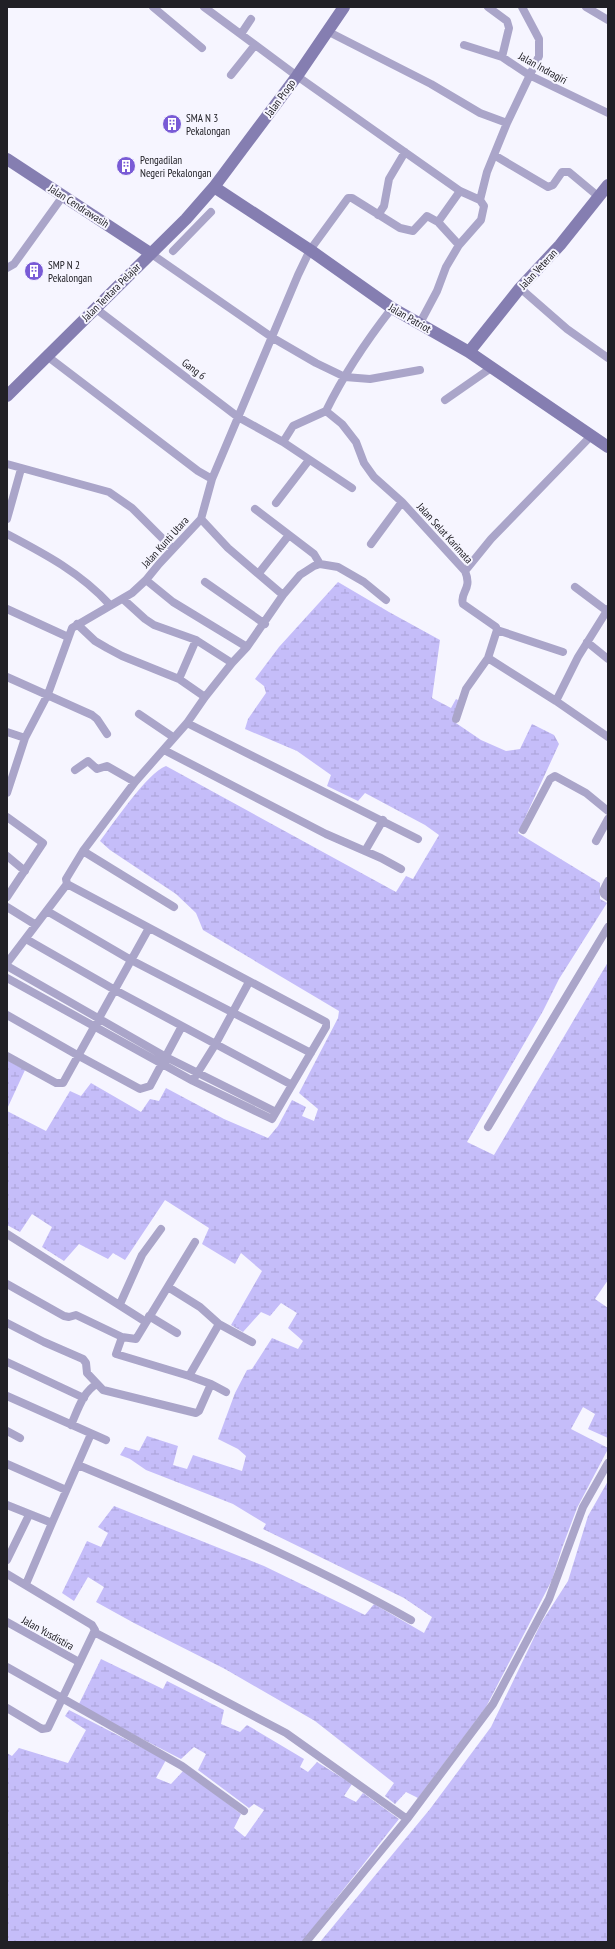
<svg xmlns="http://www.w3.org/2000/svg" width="615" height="1949" font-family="'PT Sans Narrow',sans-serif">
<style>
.wetland{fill:url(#wetland-marsh)}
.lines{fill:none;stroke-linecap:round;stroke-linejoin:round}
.street{stroke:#aaa5c9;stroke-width:8}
.secondary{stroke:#857eb1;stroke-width:12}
.labels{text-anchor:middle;stroke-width:4;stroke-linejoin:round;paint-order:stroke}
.street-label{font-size:11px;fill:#212026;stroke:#f6f5ff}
.poi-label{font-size:11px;fill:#212026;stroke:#f6f5ff;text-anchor:start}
</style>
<defs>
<pattern id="wetland-marsh" width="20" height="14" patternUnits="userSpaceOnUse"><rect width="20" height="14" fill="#c5bdf9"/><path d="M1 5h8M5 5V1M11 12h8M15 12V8" fill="none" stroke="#a9a2d5"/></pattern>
</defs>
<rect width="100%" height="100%" fill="#f6f5ff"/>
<path class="wetland" d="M338,582L389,612L440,640L432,698L451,708L456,699L460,701L453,721L481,740L506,751L520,749L532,724L554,735L559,744L518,833L600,883V899L607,903L559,979L543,1011L467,1142L494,1155L608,962V1280L595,1299L608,1308V1438L588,1429L595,1414L583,1407L571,1429L608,1448V1449L577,1508L562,1548L552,1580L486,1707L418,1798L406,1792L395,1804L385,1796L394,1783L315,1721L225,1669L134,1623L96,1602L104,1587L88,1577L74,1601L62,1593L87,1541L101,1547L108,1533L98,1527L114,1506L264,1566L365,1615L374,1604L424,1633L432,1617L404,1598L263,1529L266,1524L233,1504L146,1470L130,1459L120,1455L125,1447L139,1451L147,1436L178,1446L173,1465L187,1469L193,1455L242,1471L246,1456L238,1449L218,1439L235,1393L247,1370L252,1369L272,1338L298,1349L303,1341L288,1328L297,1313L281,1303L270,1316L261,1312L243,1332L231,1325L262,1271L241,1253L235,1264L202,1244L209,1228L165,1200L125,1260L113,1253L108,1259L79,1244L64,1261L42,1247L52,1227L32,1214L20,1232L7,1225V1111L46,1131L70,1091L81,1096L91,1083L141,1112L150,1099L159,1101L166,1088L224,1119L268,1138L278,1126L292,1100L306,1107L302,1116L314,1121L318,1109L299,1093L338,1018L339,1011L203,930L196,913L176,894L110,850L100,841C113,824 147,773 166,766L396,892L406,876L413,879L439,835L425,825L365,793L358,801L327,786L331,775L297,751L245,729L248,719L266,693L264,686L255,679L279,647Z
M7,1060L25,1070L7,1109Z
M608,1481V1942H320L430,1809L491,1727L541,1623L568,1581L588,1516Z
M101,1659L163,1689L167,1681L224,1710L221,1724L240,1732L247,1725L304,1759L300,1767L308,1772L317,1762L352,1784L344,1796L356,1802L363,1793L399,1819L302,1942H7V1753L12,1756L19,1748L68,1763L86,1730L65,1716L69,1710L166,1760L156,1778L171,1784L184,1770L241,1814L234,1828L245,1837L264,1810L254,1804L249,1808L198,1770L206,1754L194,1747L181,1759L78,1706Z"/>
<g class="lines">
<path class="street" d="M153,7L202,48
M204,7L297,76L460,191L480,200L484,206L481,220L459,245L446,267L437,291L420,323
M488,7L507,21L509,28L502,57L529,75L608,113
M586,7L608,20
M327,31L431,84L480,113L507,123
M241,34L251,19
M464,45L502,57
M231,75L255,45
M494,155L548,187L553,185L562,172H569L599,197
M480,200L487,172L507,123L539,56V39L522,7
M378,215L384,206L389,179L405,152
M438,222L459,245
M173,251L211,212
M150,253L273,338L316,363L345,377L370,379L420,370
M7,268L14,264L63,196
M520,288L567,329L608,358
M95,308L238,417L283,442L352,488
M392,308C367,340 344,374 326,411L342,424L356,442L364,463L374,477L402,502L465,571C473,590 459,592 463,604L496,627L497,630L488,658L556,701L608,737
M47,356L198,471L212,479
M445,400L491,368
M283,442L293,426L326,411
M7,464L109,492L132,508L173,549
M276,503L309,460
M255,509L314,554L320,564
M7,519L21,469
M201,519L228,548L283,595
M7,534C45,554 81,573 110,605
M371,544L402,502
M465,571L491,539L591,436
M259,573L289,535
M146,580L173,602L247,647
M205,582L265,624
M575,587L607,611
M123,599L145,619L154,625L196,640L232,663
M7,609L68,637
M77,624L95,641L107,648L122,656L179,679L205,697
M497,630L563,652
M587,642L608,659
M7,677L92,715L97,719L107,734
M179,679L196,640
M556,701L578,657L608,609
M139,714L173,737
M456,719L466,689L488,658
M187,723L418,839
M7,732L25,738
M164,750L326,834L381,858L401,869
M75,770L88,761L97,769L107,766L135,782
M7,793L25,738L48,694L72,628L132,593L146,580L159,564L201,519L212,479L298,275L310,250L348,198H352L400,228L413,231L427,216L438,222L460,191
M7,817L43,843L7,897
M523,830L550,779L555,776L586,793L608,811
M596,841L608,819
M83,851L174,907
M365,851L383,820
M7,856L25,871
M608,881L603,891L604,894L608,897
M7,907L36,925
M47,911L131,960L311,1053
M26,939L115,990L292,1085
M7,963L67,884L66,879L83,851L135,782L187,723L205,697L232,663L247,647L283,595L300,575L314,566L320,564L338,567L364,582L386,600
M7,966L166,1057L276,1112
M7,978L193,1081L272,1119L326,1027V1022L67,884
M7,1015L79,1056L140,1089L150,1086L182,1026
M7,1056L56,1083H63L149,928
M195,1077L215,1045L249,982
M488,1127L608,927
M7,1234L146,1322
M7,1284L64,1316L69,1317L76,1315L122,1337L136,1339L195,1242
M168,1287L200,1307L219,1324L252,1342
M120,1304L142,1255L161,1229
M149,1316L177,1333
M7,1323L44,1342L83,1359L86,1363L87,1373L103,1390L196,1413L199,1411L211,1384L226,1392
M122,1337L116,1354L189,1376L219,1324
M7,1362L84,1398
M189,1376L211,1384
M7,1396L106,1440
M71,1425C77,1412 83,1391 97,1384
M7,1431L20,1438
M7,1464L66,1490
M78,1465C191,1512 304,1560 411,1620
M7,1505L52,1523L26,1584
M52,1523L91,1434
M7,1560L29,1515
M7,1574L92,1625L95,1630L48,1728L42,1729L7,1708
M7,1622L79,1662
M94,1632L286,1733L407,1819
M7,1667L182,1766L244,1811
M306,1942L407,1819L493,1704L549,1599L583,1507L608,1463"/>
<path class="secondary" d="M7,159L150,253
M214,187L310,250L392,308L469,352L608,447
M469,352L520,288L560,245L608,185
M7,396L186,219L214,187L297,76L344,7"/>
</g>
<defs>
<g id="building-disc" transform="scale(1)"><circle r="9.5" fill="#795bd6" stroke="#f6f5ff"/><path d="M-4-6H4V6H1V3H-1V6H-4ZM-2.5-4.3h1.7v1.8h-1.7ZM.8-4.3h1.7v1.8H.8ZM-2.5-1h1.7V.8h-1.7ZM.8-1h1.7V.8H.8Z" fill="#fff"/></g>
</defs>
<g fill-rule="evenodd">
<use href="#building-disc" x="172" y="124"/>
<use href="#building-disc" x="126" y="166"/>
<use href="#building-disc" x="34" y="271"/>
</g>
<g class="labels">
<g class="street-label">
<text transform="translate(543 68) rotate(29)" y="4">Jalan Indragiri</text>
<text transform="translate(280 98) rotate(-54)" y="4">Jalan Progo</text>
<text transform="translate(79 206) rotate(33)" y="4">Jalan Cendrawasih</text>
<text transform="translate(538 269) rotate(-47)" y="4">Jalan Veteran</text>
<text transform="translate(111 292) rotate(-45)" y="4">Jalan Tentara Pelajar</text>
<text transform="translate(410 318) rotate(30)" y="4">Jalan Patriot</text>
<text transform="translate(194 369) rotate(37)" y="4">Gang 6</text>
<text transform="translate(445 533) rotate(48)" y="4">Jalan Selat Karimata</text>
<text transform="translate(165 542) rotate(-48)" y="4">Jalan Kunti Utara</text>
<text transform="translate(48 1633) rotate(29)" y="4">Jalan Yusdistira</text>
</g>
<g class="poi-label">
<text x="186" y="122">SMA N 3<tspan x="186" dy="13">Pekalongan</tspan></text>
<text x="140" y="164">Pengadilan<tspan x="140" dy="13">Negeri Pekalongan</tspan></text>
<text x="48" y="269">SMP N 2<tspan x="48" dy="13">Pekalongan</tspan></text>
</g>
</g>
<rect width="615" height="1949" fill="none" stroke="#212026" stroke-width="16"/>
</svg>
